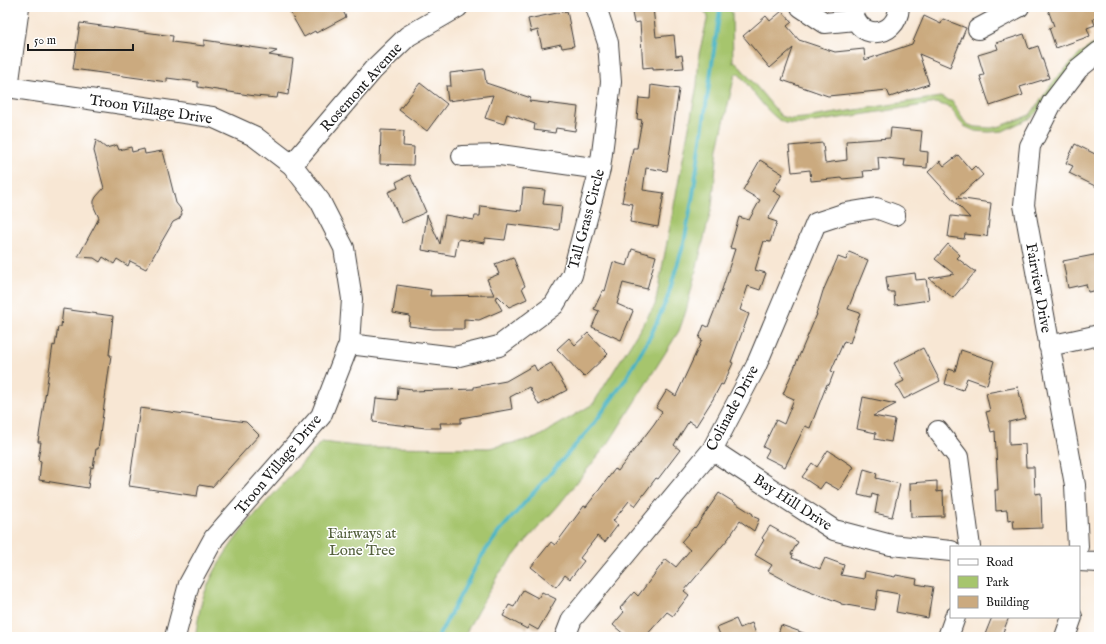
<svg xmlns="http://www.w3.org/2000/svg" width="1106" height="644" font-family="'IM FELL English',serif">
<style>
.park{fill:#a6c56d;stroke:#617044}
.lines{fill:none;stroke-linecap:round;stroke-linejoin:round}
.stream{stroke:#46b3c3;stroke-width:4}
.building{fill:#cbaa7f}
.minor-casing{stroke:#3d3a38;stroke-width:22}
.major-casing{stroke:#3d3a38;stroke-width:24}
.minor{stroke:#fff;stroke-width:20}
.major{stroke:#fff;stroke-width:22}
.labels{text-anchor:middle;stroke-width:3;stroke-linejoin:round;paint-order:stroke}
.street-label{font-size:15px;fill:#1c1c1c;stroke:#fff}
.park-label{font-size:15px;fill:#53603c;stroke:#fff}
</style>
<rect width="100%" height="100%" fill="#fff"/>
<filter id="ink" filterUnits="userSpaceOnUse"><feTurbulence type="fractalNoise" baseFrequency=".025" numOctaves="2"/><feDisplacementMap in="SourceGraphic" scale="8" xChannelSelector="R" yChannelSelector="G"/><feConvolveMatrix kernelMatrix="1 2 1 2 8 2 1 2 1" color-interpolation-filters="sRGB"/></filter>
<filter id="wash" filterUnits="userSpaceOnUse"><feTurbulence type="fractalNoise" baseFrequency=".012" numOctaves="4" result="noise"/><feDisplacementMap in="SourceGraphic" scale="16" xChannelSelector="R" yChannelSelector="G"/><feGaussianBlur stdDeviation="0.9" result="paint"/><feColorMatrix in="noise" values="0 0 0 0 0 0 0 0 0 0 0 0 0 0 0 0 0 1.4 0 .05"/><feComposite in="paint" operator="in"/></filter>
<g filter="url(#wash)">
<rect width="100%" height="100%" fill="#f8e7d4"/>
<path class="park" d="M701,7H727L732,12L733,63L736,62L781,116L791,119L804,118L940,97L953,102L964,121L969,125L976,127L991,128L1001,126L1030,115L1057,77L1081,53L1099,40V46L1032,117L1003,131L989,132L975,131L964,126L960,122L951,108L937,103L801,124C796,124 790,124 785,123C768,116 751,88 739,74H735L718,148L712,206L686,311L679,331L610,441L558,506L527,540L498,575L471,623L464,637H195C198,623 199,606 205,592C228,533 281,490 321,442L365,447L489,448L536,438L593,404L655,305L697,85L699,54L708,16Z"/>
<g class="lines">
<path class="stream" d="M438,637L481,557L499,532L593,425L625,380L651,335L667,299L684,243L693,195L720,9"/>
</g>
<g id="blocks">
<path class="building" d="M287,7H341L346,17L316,33L315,31L304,37Z
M631,7H653L656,37L674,35L676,56L682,55L684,68L653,70V67L643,68L640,22L634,23Z
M1047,7H1099V17L1093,19L1095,25L1087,28L1090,36L1056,48L1049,28L1054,26Z
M567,11L574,46L562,48L561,44L542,48L538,30L531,32L528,19Z
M782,11L792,22L787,26L799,40L835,52L864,49L865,60L912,44L924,16L941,24L943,19L966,28L950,67L919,54L929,84L890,97L887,90L828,96L782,80L793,48L770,68L743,36L766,16L770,21Z
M80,23L173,36L172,42L204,46V40L277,51L269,55L293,59L288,95L278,93L277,98L255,96L198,87V82L167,78V82L73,69Z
M1024,34L1029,49L1038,46L1049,78L1020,87L1023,95L990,106L980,76L984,75L978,55L998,49L996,43Z
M484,69L486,83L531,98L529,101L578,107L575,131L556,128L555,133L534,130L535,124L507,114L504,124L485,118L493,95L448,101L446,86H451L450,73Z
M420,83L447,104L427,131L399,110Z
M651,85L679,89L667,171L646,168L643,190L664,193L658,227L630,222L633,204L622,202L626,181H627L633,148H637L642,120L637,119L639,98L650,99Z
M891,128L922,131L920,151L928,152L927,168L904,166L905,160L878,157L879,170L863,171L864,177L842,179V178L811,181L810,170L792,172L789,146L823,143L825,163L847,160L846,141L890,138Z
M381,130L404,131L403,146L414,147L413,165L380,164Z
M96,140L106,148L117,145L119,150L131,147L132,152L144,149L145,154L162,151L164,155L176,203L180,208L182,214L179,219L173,222L146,269L130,261L128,266L117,259L114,264L103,257L100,262L94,258L78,257L99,218L94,207V201L96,197L104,188L94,151Z
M1075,144L1099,156V188L1069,173L1073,166L1066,163Z
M958,155L971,170L975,166L983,175L957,198L991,203L987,237L986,236L965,234L964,239L948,237L951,216L970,218L928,172L940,161L944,166Z
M760,160L783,174L773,191L781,196L768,219L777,222L770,242L764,241L755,270L766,273L760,290L748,286L740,310L749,314L731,362L733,363L723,385L721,384L713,399L696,426L689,421L674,445L680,450L658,479L656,478L635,506L629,501L613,521L618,525L605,542L597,536L580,558L584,561L570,579L565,575L556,587L531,567L551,542L555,545L584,506L586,507L615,469L618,471L654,424L662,412L656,408L667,390L676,396L702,340L699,338L704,325L708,327L719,299L735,249L730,248L739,217L749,220L760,200L743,190Z
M410,175L426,212L402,223L388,192L398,188L396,182Z
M523,188L545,190L543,204L562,206L559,230L508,224L505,240L485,238V243L458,239L455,256L422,250L427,215L440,244L445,215L474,220L475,216H480L481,206L521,211Z
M948,244L960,255L957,258L974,271H976L953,298L929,278L954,274L935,259Z
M632,249L656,256L647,289L623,283L617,304L633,311L621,340L592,327L599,311L594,309L603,290L605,291L613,262L627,266Z
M849,252L868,260L848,309L860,313L850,343L844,341L831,371L834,372L829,385L827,384L810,428L805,426L785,467L765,457L769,450L763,447L776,420L784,424L794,399L783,394L817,314H816L823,291L838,257L846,260Z
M1099,254V290L1088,292L1086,284L1068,288L1063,261Z
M513,257L525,286L522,288L527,299L509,307L498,296L495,298L502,310L479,320L464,319V329H433L409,326L410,316L393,313L397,285L431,290L430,296L494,295L487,279L499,274L495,264Z
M915,273L916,280L926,279L929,300L895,305L894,292H888L886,277Z
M63,309L113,316L109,355H111L98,449H96L93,468L91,467L88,488L39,480L41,461L38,460L41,442H38L53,345L55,346L58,327H61Z
M588,333L608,354L584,377L557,349L569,338L575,345Z
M923,348L940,381L904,399L896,385L904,381L894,363Z
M961,350L994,361L987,385L967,378L963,390L945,384L949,369L955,371Z
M551,363L567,390L539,405L529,387L510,397L512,409L461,418V423H440L441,428H426L373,422L376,398L397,400L398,387L412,389V391L474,389V387L506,381L534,365L537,371Z
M1018,387L1025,418L1009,422V445L1025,444L1026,467H1034L1035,494L1041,493L1042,528L1014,529L1013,520L1008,521L1007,510L996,511L995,490H998L995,431L991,432L986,412L990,411L986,393Z
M863,397L896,404L873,416L895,420L891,442L875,439L876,433L857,429Z
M140,408L246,422L259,435L212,487L199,485L197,496L129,486Z
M828,450L854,467L839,490L825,482L820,489L802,477L812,463L817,467Z
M864,469L877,473L876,478L900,484L892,517L875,513L878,496L872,494L871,498L858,495Z
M937,481V492L943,491L944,516L911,517L910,483Z
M719,493L753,514L752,516L759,519L754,531L740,521L728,539L684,591L689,595L673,616L667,612L645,637H627L613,625L624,612L620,608L634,592L638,596L666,559L676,567L690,550L681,542L694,527L695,528Z
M770,526L798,542L791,554L793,555L792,558L820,569L825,558L844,565L841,575L864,579L865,571L895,577L896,575L917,579L916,584L933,587L928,618L896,612L899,594L878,590L875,610L841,604V603L792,584L768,571L772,565L755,555L764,540L762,538Z
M523,590L538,598L542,592L556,599L538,630L529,625L527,629L503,616L509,605L514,607Z
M992,617H1009L1001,637H984Z
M736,619L740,628L752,623L757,637H718V635H720L717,627Z
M781,625L812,636L811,637H777Z"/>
</g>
</g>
<g filter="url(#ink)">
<use href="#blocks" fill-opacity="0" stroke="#3d3a38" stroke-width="1"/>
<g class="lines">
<g class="minor-casing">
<path id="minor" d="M801,7L825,23L855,20
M853,7C853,40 897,41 899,7
M978,29L1019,7
M7,87L212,117L254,136L292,165L320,201L344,248L352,299L349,344L321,416L214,538L189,584L175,637
M462,156L500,155L600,169
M292,165L373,70L408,36L458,7
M349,344L455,357L499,346L554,305L572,275L600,169L611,82L608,43L596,7
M1049,346L1099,335
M938,431L958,457L970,547
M712,450L834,530L891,545L951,551
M1078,547L1075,485L1024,205L1030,146L1044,119L1052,103L1078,69L1099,52
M1079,561L1099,562
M565,637L572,619L712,450L756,366L816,223L846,213L876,208L895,215
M948,637L955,617
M1065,637L1072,617"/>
</g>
<g class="major-casing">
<path id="major" d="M7,88L18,7"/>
</g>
<use href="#minor" class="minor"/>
<use href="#major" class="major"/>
</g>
</g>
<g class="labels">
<g class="street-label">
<text transform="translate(361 87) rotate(-48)" y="5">Rosemont Avenue</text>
<text transform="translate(151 109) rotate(9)" y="5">Troon Village Drive</text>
<text transform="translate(586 219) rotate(-75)" y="5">Tall Grass Circle</text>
<text transform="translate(1039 288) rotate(80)" y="5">Fairview Drive</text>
<text transform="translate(732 408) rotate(-62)" y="5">Colinade Drive</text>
<text transform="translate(278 464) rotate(-50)" y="5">Troon Village Drive</text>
<text transform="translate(793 502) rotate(33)" y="5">Bay Hill Drive</text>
</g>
<g class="park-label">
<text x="362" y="538">Fairways at<tspan x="362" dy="17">Lone Tree</tspan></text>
</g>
</g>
<rect width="1106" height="644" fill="none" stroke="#fff" stroke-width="24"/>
<rect x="950" y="546" width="130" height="72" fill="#ffffff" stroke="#a4a4a4"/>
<rect x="958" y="559" width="20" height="6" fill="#ffffff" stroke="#a4a4a4"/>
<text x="986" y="566" font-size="12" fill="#1c1c1c">Road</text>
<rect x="958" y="576" width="20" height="12" fill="#a6c56d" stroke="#a4a4a4"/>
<text x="986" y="586" font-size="12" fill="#1c1c1c">Park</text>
<rect x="958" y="596" width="20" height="12" fill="#cbaa7f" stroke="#a4a4a4"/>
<text x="986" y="606" font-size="12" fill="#1c1c1c">Building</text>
<path d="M28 44v6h105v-6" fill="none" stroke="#1c1c1c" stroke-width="2"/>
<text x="34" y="44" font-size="12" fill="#1c1c1c" stroke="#ffffff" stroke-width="3" paint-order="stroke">50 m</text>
</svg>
